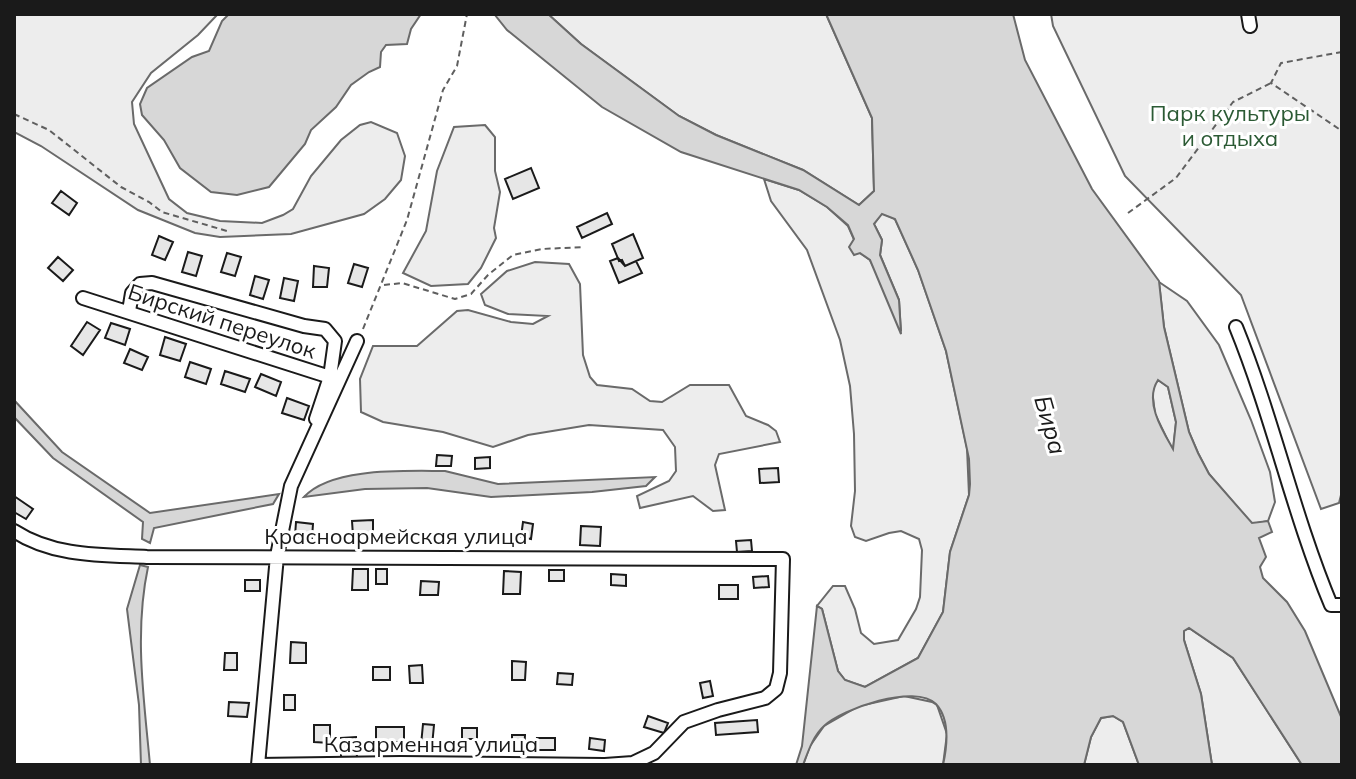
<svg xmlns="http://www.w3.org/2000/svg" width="1356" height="779" font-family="Mulish,sans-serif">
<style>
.built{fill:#ededed;stroke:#6a6a6a;stroke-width:2}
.water{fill:#d7d7d7;stroke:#6a6a6a;stroke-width:2;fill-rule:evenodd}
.building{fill:#e6e6e6;stroke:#1a1a1a;stroke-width:2}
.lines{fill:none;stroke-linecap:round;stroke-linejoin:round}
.minor-casing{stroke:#1a1a1a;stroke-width:16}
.path{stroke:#5f5f5f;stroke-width:2;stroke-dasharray:6 4;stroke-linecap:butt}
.minor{stroke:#fff;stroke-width:12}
.labels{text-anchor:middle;stroke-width:6;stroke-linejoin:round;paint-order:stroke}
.park-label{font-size:22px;fill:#2b5a34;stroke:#fff}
.street-label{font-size:22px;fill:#1a1a1a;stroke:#fff}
.water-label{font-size:24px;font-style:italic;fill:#1a1a1a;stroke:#fff}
</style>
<rect width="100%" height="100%" fill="#fff"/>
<path class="built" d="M14,14H218L198,35L151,73L132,102L134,124L169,199L187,213L220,221L262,223L283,215L293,209L311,176L341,140L360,125L371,122L397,133L405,156L401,180L385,199L364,214L291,234L220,237L195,233L138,210L41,146L14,132Z
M548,14H826L872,118L874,191L859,205L803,170L716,135L679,116L581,44Z
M1051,14H1342V491L1339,503L1321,509L1241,295L1125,176L1053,26Z
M485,125L495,137V171L500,192L494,228L496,238L481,268L468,284L431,286L403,273L426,231L437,171L454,127Z
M764,179L799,190L827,207L848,226L860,253L870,260L878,276L901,331L899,300L880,255L882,240L874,224L882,213L895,219L918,270L946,351L967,448L969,495L950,552L943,612L918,658L865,687L845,680L838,671L822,609L817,606L833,586H845L855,609L861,633L874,644L898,640L916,609L920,597L922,550L919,539L901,531L889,533L866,541L855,537L851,526L855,491L854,434L850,386L840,340L807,250L771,201Z
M535,262L569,264L580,284L583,355L590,377L597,385L632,389L650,401L662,402L690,385H729L746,416L768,425L776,431L780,442L719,454L715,465L725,510L713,511L693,496L640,508L637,496L669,481L676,471L675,447L663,430L589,425L528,435L493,447L443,432L383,422L361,412L360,379L373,346H417L457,311L468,310L511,322L533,324L548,316L508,314L485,305L481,294L507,271Z
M1159,282L1187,301L1219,345L1251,420L1270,472L1275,502L1268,521L1252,524L1209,474L1198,453L1189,432L1164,327Z
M1158,380L1168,387L1176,422L1173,451L1155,414L1152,389Z
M1189,628L1233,658L1302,765H1212L1201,694L1184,640L1183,631Z
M904,696L932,702L937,705L947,734L943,765H803L810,746L824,726L859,706Z
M1113,716L1123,722L1139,765H1084L1091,737L1101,718Z"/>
<path class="water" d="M229,14H421L411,29L407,44L386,45L381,52L380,67L369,72L351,85L336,107L311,130L305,144L269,187L237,195L211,192L180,168L164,140L142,115L140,104L147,88L192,57L209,51L222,21Z
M548,14L581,44L679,116L716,135L803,170L859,205L874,191L872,118L826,14H1013L1025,60L1092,189L1159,281L1164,327L1189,432L1198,453L1209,474L1252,523L1268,521L1272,532L1259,538L1266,557L1260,567L1263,578L1287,602L1305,631L1342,719V765H1302L1233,658L1189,628L1184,631V640L1201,694L1212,765H1139L1123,722L1113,716L1101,718L1091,737L1084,765H943C947,747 950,719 936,704C915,683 842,709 824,726C813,736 808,752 803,765H796L802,746L817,606L822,609L838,671L845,680L865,687L918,658L943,612L950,552L969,495L970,484L969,459L946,351L918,270L895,219L882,214L874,224L882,240L880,255L899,300L901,334L870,260L860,253L854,255L849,247L854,239L848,225L827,207L799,190L681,152L602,107L507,30L495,15ZM1158,380L1168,387L1176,422L1173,449C1162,430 1144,401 1158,380Z
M14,400L62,452L150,513L279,494L273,504L154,528L150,543L142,539L143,522L53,458L14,417Z
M445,471L498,484L655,477L646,486L592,492L491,497L427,488L365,489L304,497C331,467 406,471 445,471Z
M140,565L148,567C134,633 144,699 150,765H141L139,705L127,609Z"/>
<path class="building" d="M531,168L539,188L513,199L505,179Z
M61,191L77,203L69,215L52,203Z
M607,213L612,224L582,238L577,227Z
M633,234L643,258L625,266L622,260L619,261L612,244Z
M159,236L173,242L165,260L152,255Z
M188,252L202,256L196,276L182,272Z
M227,253L241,257L235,276L221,272Z
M58,257L73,270L63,281L48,268Z
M618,258L625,266L636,261L642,273L619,283L610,261Z
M354,264L368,268L362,287L348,283Z
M314,266L329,268L327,287H313Z
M255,276L269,280L263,299L250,295Z
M284,278L298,281L294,301L280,298Z
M87,322L100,330L83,355L71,346Z
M111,323L130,329L125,345L105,338Z
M165,337L186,344L180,361L160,355Z
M130,349L148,357L142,370L124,363Z
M190,362L211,369L206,384L185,377Z
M225,371L250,379L245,392L221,384Z
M261,374L281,382L276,396L255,387Z
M287,398L309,406L304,420L282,413Z
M437,455L452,456L451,466H436Z
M490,457V468L475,469V458Z
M778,468L779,482L760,483L759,469Z
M14,496L33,509L26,519L14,512Z
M373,520V535L353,536L352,521Z
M296,522L313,524L312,538L295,536Z
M523,522L533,524L531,539L521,537Z
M581,526L601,527L600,546L580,545Z
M751,540L752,551L737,552L736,541Z
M353,569H368V590H352Z
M376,569H387V584H376Z
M549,570H564V581H549Z
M504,571L521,572L520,594H503Z
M611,574L626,575V586L611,585Z
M768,576L769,587L754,588L753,577Z
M245,580H260V591H245Z
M421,581L439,582L438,595H420Z
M719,585H738V599H719Z
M291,642L306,643V663H290Z
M225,653H237V670H224Z
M512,661L526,662L525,680H512Z
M422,665L423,683H410L409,666Z
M373,667H390V680H373Z
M558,673L573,674L572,685L557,684Z
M710,681L713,696L703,698L700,683Z
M284,695H295V710H284Z
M229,702L249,703L247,717L228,716Z
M648,716L668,723L664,733L644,727Z
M757,720L758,732L716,735L715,723Z
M423,724L434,725L432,746L421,745Z
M314,725H330V743L314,742Z
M376,727H404V742H376Z
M462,728H477V739H462Z
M512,735H525L524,752H512Z
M356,737L357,758L341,759V738Z
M537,738H555V750H538Z
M590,738L605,740L604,751L589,749Z"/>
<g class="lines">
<g class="minor-casing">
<path id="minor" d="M1248,14L1250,26
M83,298L330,377L316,419
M129,311L132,293L140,284L152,283L304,326L325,329L335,341L330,377
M1236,327C1273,418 1293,514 1331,605H1342
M14,531C54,557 102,555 147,557L783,559L780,673L776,689L765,698L718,710L684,722L654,753L633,763L605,765
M258,765L277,556L291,486L357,341
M258,765L400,763L604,765"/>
</g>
<path class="path" d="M1342,52L1281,63L1271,83L1342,131
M14,114L49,130L121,187L149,202L162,212L227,231
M1128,213L1176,178L1233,102L1271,83
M384,285L402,283L455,299L471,294L488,275L513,255L542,249L584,247
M363,329L407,220L443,90L457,66L467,14"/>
<use href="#minor" class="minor"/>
</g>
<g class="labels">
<g class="park-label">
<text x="1230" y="121">Парк культуры<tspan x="1230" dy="25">и отдыха</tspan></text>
</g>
<g class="street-label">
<text transform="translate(222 321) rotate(18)" y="8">Бирский переулок</text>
<text x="396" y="544">Красноармейская улица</text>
<text x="431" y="752">Казарменная улица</text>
</g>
<g class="water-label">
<text transform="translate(1050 425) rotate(74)" y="8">Бира</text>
</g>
</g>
<rect width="1356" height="779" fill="none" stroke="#1a1a1a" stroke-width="32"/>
</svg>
